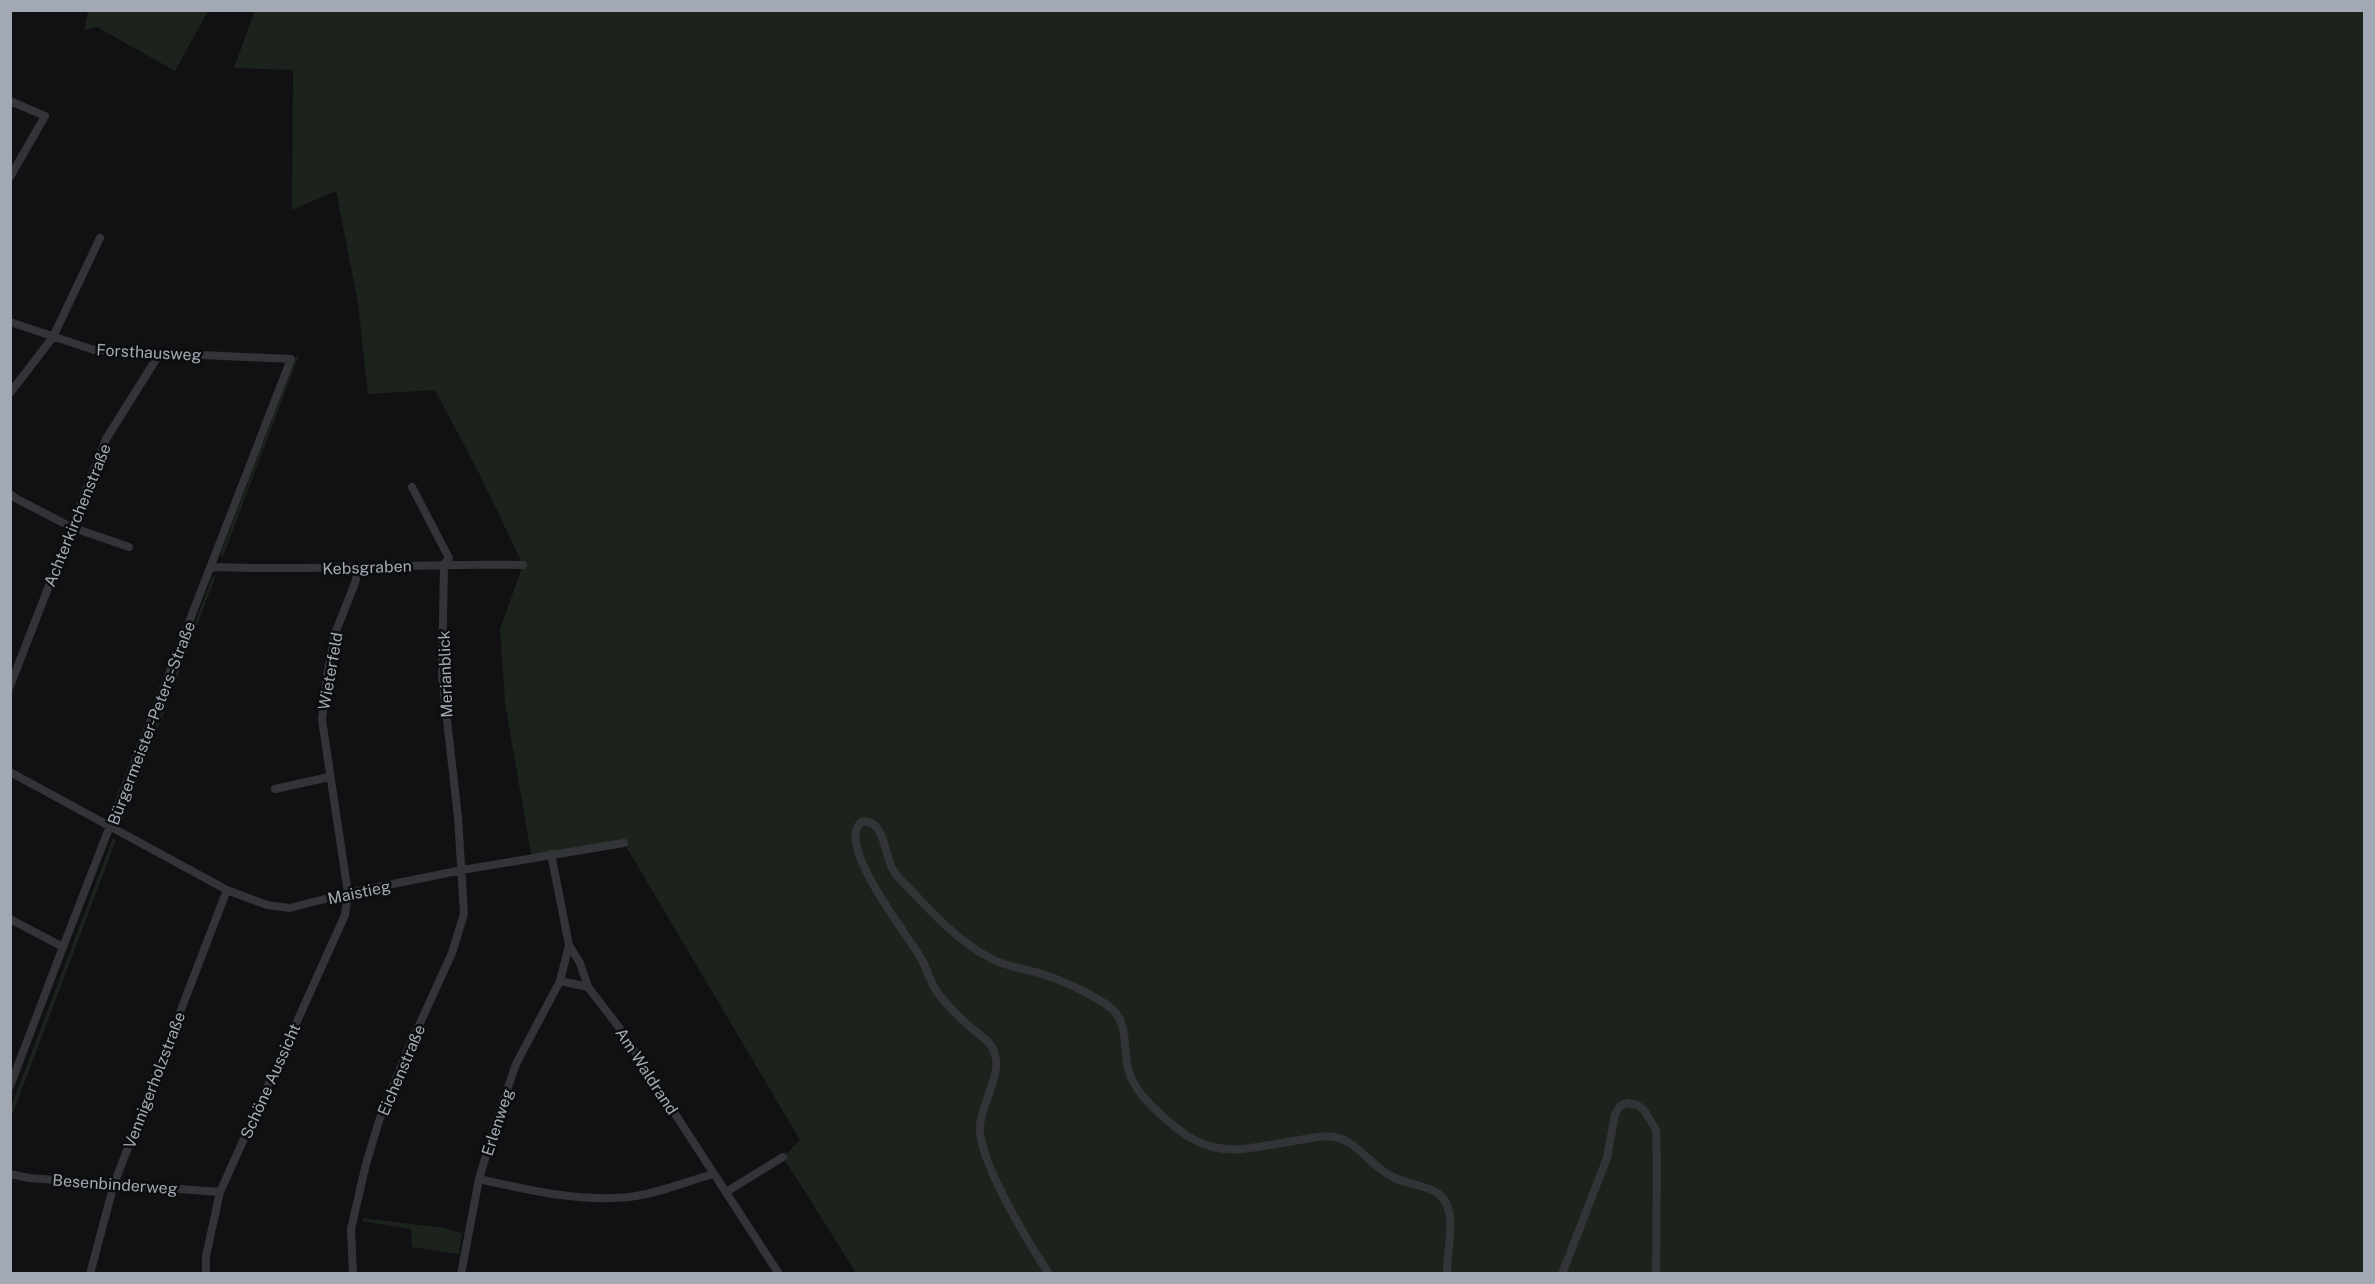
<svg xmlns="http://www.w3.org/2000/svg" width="2375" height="1284" font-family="'Public Sans',sans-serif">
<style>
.green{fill:#1c231c}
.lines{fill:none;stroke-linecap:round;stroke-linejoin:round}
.minor{stroke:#323438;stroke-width:8}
.labels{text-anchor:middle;stroke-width:5;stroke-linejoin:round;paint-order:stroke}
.street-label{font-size:16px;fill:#a3a9b4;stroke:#0c0d0e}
</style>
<rect width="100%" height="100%" fill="#111113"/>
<path class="green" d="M255,10L2364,11V1273H856L783,1157L800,1140L624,843L551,854H531L505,703L500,629L523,565L479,473L435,390L368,394L358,303L336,191L292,210L293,70L234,68Z
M88,11V10L208,11L175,71L97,27L84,30Z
M297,355H299L222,559L221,553Z
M216,575L121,825L120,820L212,578Z
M113,838L116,840L11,1118V1107Z
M363,1218L444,1228L462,1233L459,1254L412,1247L411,1229L362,1221Z"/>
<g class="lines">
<path class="minor" d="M10,101L45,116L10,177
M10,322L94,350L291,359L63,947L10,1086
M10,393L53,337L100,238
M10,494L17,499L71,527L129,547
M211,567C315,571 419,563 523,565
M10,686L106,439L160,353
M10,772L227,890L267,905L290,908L348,893L462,870L624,843
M275,789L329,777
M551,854L569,945L580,963L588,987L618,1026L779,1274
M10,919L63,947
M560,981L588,987
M10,1174L29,1178L220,1192
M479,1179C529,1190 577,1202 629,1197C657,1194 685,1182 713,1174
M726,1192L783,1157
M90,1274L114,1184L227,890
M206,1274V1256L220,1192L345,915L348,893L322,720L327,675L336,631L355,583L359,567
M353,1274L351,1229L366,1164L379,1121L406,1054L452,953L464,914L458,817L442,676L444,564L449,558L412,487
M461,1274L479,1179L495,1125L516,1064L560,981L569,945
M1049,1274C1029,1244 978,1160 980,1127C981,1100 1008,1069 990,1044C984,1037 976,1032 969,1026C958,1016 947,1005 938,993C930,983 928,971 922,960C909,936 835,846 861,822C883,817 885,852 891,866C895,874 901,881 908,887C933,914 961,944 994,960C1009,967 1026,969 1042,974C1064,981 1092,994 1111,1008C1130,1024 1122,1050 1129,1072C1134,1088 1145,1100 1157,1111C1210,1162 1232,1151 1299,1140C1312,1138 1326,1134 1339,1138C1355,1142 1373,1166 1389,1175C1402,1183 1418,1184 1432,1190C1462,1203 1446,1248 1447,1274
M1562,1274L1607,1158L1615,1114L1620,1106L1628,1103L1637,1105L1644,1110L1656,1130L1657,1162L1656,1274"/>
</g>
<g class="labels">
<g class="street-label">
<text transform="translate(149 352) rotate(3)" y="6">Forsthausweg</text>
<text transform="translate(77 515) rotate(-68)" y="6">Achterkirchenstraße</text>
<text transform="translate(367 567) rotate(-2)" y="6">Kebsgraben</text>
<text transform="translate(330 671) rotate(-80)" y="6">Wieterfeld</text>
<text transform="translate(445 674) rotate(-92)" y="6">Merianblick</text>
<text transform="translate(151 723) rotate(-69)" y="6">Bürgermeister-Peters-Straße</text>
<text transform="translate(359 892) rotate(-12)" y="6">Maistieg</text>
<text transform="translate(401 1070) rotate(-67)" y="6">Eichenstraße</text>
<text transform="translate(647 1071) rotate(57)" y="6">Am Waldrand</text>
<text transform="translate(154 1080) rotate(-69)" y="6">Vennigerholzstraße</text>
<text transform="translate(270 1081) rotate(-66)" y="6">Schöne Aussicht</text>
<text transform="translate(497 1122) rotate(-72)" y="6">Erlenweg</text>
<text transform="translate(115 1184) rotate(4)" y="6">Besenbinderweg</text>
</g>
</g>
<rect width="2375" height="1284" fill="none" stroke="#a3a9b4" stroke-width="24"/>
</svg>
